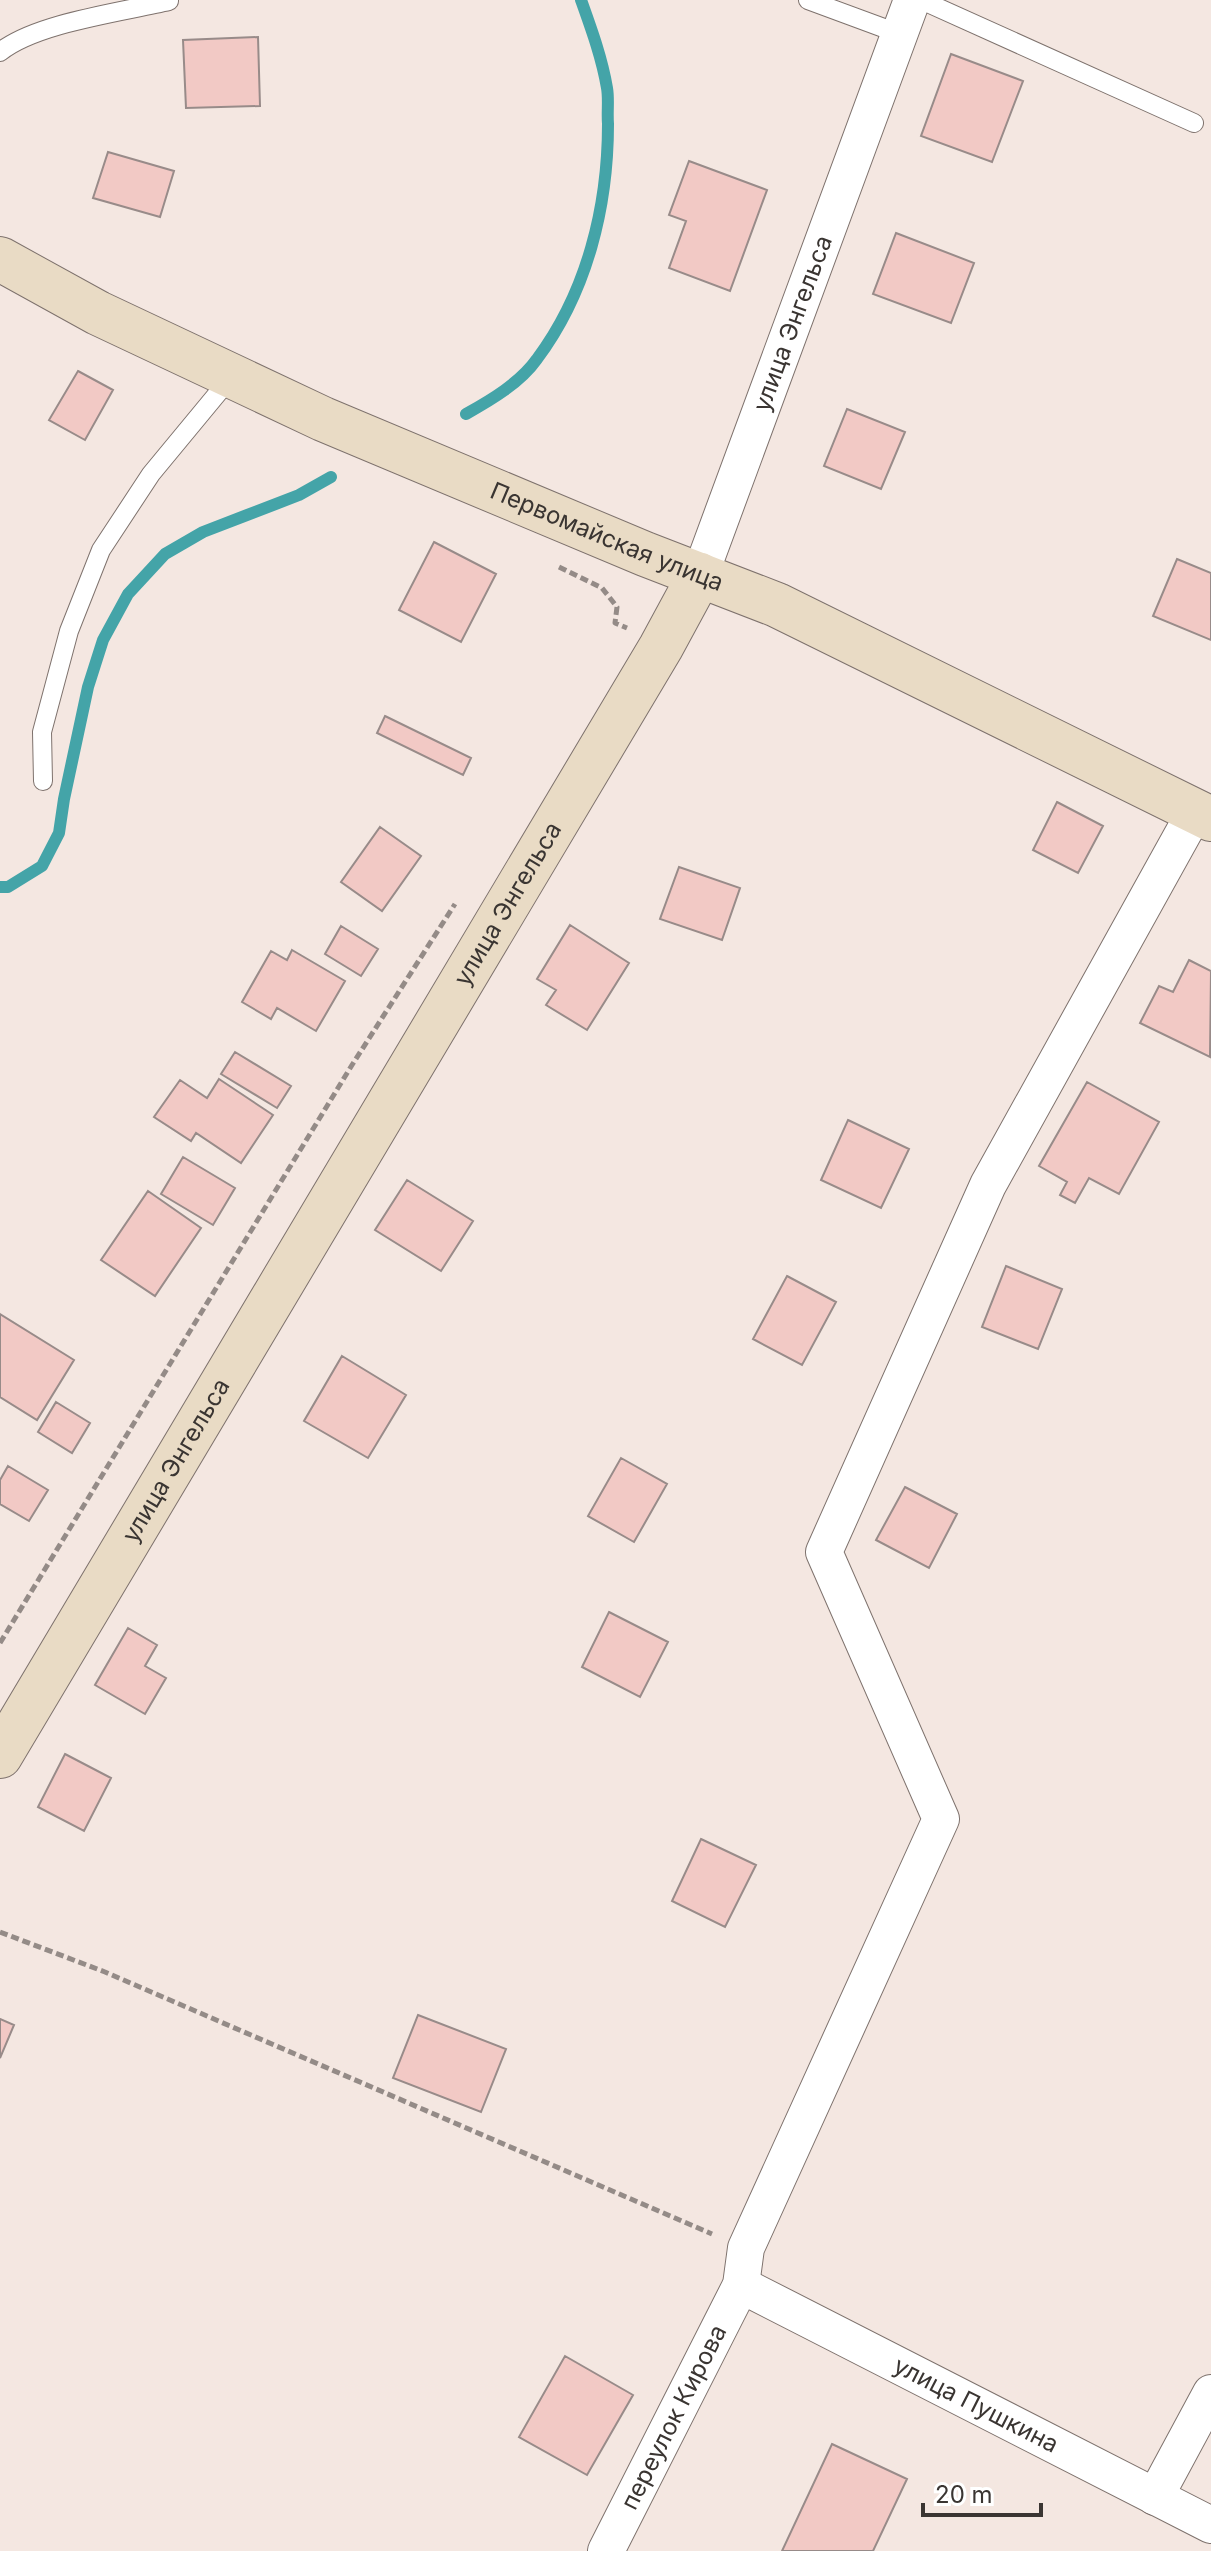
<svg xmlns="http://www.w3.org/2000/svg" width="1211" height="2551" font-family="Inter,sans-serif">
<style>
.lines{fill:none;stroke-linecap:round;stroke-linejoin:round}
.stream{stroke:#44a4a8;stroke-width:12}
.building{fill:#f2c9c5;stroke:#988b89;stroke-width:2}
.lane-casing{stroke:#7e726d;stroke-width:20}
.street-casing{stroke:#7e726d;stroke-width:38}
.secondary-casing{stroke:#7e726d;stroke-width:46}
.path{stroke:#948b87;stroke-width:5;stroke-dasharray:8 4;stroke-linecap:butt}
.lane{stroke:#fff;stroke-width:18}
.street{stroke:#fff;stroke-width:36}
.secondary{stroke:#e9dbc5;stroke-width:44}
.labels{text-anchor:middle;stroke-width:6;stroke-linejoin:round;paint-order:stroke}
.street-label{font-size:24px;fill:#3a3532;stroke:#fff}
</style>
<rect width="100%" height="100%" fill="#f4e7e1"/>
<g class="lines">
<path class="stream" d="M466,414C491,400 520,383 537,359C587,292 608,207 608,124C607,112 609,99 607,88C602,58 591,28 581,0
M0,887H8L42,866L59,833L64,799L88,687L103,640L128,594L165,554L203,532L299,495L331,477"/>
</g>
<path class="building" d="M258,37L260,106L186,108L183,40Z
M951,54L1023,81L992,162L921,136Z
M108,152L174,171L160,217L93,198Z
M689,161L767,190L730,291L669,268L686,221L669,215Z
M896,233L974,263L951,323L873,294Z
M78,371L113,390L85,440L49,420Z
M847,409L905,432L881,489L824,466Z
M434,542L496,574L461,642L399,610Z
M1177,559L1211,573V640L1153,616Z
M385,716L471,758L463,775L377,733Z
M1057,802L1103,826L1078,873L1033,850Z
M380,827L421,856L382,911L341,882Z
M679,867L740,888L722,940L660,919Z
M570,925L629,963L587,1030L546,1005L556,990L537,979Z
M341,926L378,949L361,976L325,954Z
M292,950L345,981L316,1031L277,1008L271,1019L242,1002L271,951L287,960Z
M1189,960L1211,971L1210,1057L1140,1023L1159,986L1173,992Z
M235,1052L291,1086L277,1108L221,1074Z
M219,1079L273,1115L241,1163L196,1133L191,1141L154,1117L180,1080L207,1098Z
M1087,1082L1159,1122L1119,1194L1089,1178L1075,1203L1060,1195L1067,1182L1039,1166Z
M848,1120L909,1149L881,1208L821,1180Z
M183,1157L235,1188L213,1225L161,1194Z
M407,1180L473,1221L441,1271L375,1230Z
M148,1191L201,1228L155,1296L101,1260Z
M1006,1266L1062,1289L1038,1349L982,1327Z
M787,1276L836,1302L802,1365L753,1339Z
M0,1314L74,1360L37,1420L0,1397Z
M342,1356L406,1395L368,1458L304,1421Z
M56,1402L90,1423L72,1453L38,1432Z
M621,1458L667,1484L634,1542L588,1516Z
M8,1466L48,1490L29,1521L0,1504V1480Z
M905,1487L957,1514L929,1568L876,1540Z
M609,1612L668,1642L640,1697L582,1667Z
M128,1628L157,1645L145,1666L166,1678L145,1714L95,1685Z
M65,1754L111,1778L84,1831L38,1807Z
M701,1839L756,1865L725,1927L672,1901Z
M418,2015L506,2049L481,2112L393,2078Z
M0,2019L14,2025L0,2058Z
M565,2356L633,2395L587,2475L519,2437Z
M832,2444L907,2479L873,2551H782Z"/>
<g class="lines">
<g class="lane-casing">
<path id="lane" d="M808,0L900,34
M921,0L1194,123
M0,52C36,23 122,12 169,1
M43,781L42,732L69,631L101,550L151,474L232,376"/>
</g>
<g class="street-casing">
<g id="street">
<path id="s1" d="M700,575L912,0"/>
<path id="s2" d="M741,2285L1211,2525"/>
<path d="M1155,2497L1211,2393"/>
<path id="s3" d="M606,2551L741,2285L746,2248L941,1819L824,1552L988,1185L1195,812"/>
</g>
</g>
<g class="secondary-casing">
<g id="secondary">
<path id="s4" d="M0,259L98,313L323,419L645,554L777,605L1211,819"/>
<path id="s5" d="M0,1756L661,647L700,575"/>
</g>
</g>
<path class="path" d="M559,567L602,588L617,607L615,623L627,628
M0,1643L352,1065L455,904
M0,1932L105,1972L712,2234"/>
<use href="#lane" class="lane"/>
<use href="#street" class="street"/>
<use href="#secondary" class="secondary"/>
</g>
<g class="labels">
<g class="street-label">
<text dy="8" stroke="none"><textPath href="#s1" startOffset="268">улица Энгельса</textPath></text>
<text dy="8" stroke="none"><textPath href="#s4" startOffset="668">Первомайская улица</textPath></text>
<text dy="8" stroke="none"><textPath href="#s5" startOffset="992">улица Энгельса</textPath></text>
<text dy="8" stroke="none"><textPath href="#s5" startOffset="344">улица Энгельса</textPath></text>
<text dy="8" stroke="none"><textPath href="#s2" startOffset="264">улица Пушкина</textPath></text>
<text dy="8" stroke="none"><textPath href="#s3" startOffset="150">переулок Кирова</textPath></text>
</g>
</g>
<path d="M923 2503v12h118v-12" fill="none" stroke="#3a3532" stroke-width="4"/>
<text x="935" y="2503" font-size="24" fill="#3a3532" stroke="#ffffff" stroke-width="6" paint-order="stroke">20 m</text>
</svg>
